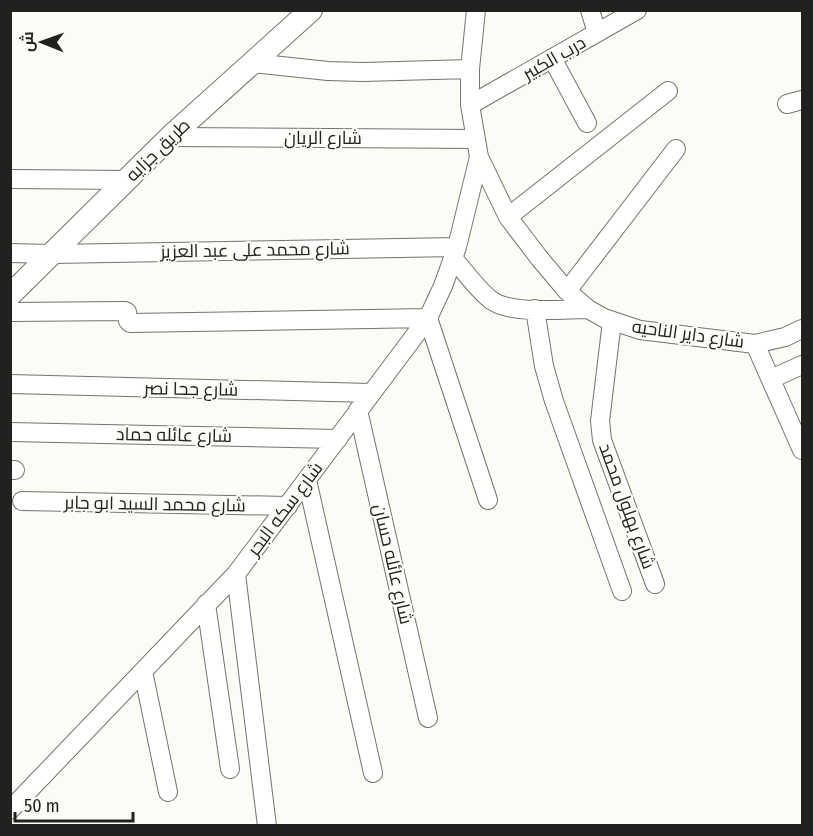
<svg xmlns="http://www.w3.org/2000/svg" width="813" height="836" font-family="'Fira Sans Condensed',Cairo,sans-serif">
<style>
.lines{fill:none;stroke-linecap:round;stroke-linejoin:round}
.minor-casing{stroke:#72746e;stroke-width:20}
.tertiary-casing{stroke:#72746e;stroke-width:24}
.minor{stroke:#fff;stroke-width:18}
.tertiary{stroke:#fff;stroke-width:22}
.labels{text-anchor:middle;stroke-width:4.5;stroke-linejoin:round;paint-order:stroke}
.street-label{font-size:18px;fill:#21221f;stroke:#fafcf6}
</style>
<rect width="100%" height="100%" fill="#fafcf6"/>
<g class="lines">
<g class="minor-casing">
<path id="minor" d="M476,10L470,69V105L479,157L508,217L540,259L567,291L588,309L604,318L640,330L755,344L785,337L802,329
M590,10L597,33
M552,58L587,123
M253,63L328,71L363,72L470,69
M787,104L802,100
M470,105L637,10
M170,137L476,139
M10,179L127,180
M508,217L668,91
M10,253L53,254L457,247
M453,258C465,272 477,289 491,300C511,315 563,309 588,309
M567,291L676,149
M535,309L544,366L554,401L622,591
M10,312L125,311L127,312L128,321L130,323L428,318L488,500
M612,321L600,421L602,440L655,584
M755,344L802,450
M771,379L802,365
M10,384L371,393
M358,410L428,718
M10,432L338,439
M10,470H15
M307,480L373,773
M22,501L288,506
M236,574L267,826
M206,604L230,769
M143,671L168,792
M10,810L236,574L428,318L443,286L457,247L479,157"/>
</g>
<g class="tertiary-casing">
<path id="tertiary" d="M10,295L170,137L311,10"/>
</g>
<use href="#minor" class="minor"/>
<use href="#tertiary" class="tertiary"/>
</g>
<g class="labels">
<g class="street-label">
<text transform="translate(554 58) rotate(-30)" y="6">درب الكبير</text>
<text x="323" y="144">شارع الريان</text>
<text transform="translate(158 150) rotate(-44)" y="6">طريق جزايه</text>
<text transform="translate(255 250) rotate(-1)" y="6">شارع محمد على عبد العزيز</text>
<text transform="translate(688 334) rotate(8)" y="6">شارع داير الناحيه</text>
<text transform="translate(191 389) rotate(1)" y="6">شارع جحا نصر</text>
<text transform="translate(174 435) rotate(1)" y="6">شارع عائله حماد</text>
<text transform="translate(155 504) rotate(1)" y="6">شارع محمد السيد ابو جابر</text>
<text transform="translate(627 506) rotate(70)" y="6">شارع بهلول محمد</text>
<text transform="translate(285 509) rotate(-53)" y="6">شارع سكه البحر</text>
<text transform="translate(393 564) rotate(77)" y="6">شارع عائله حسان</text>
</g>
</g>
<rect width="813" height="836" fill="none" stroke="#21221f" stroke-width="24"/>
<g transform="translate(42 42) rotate(271)" stroke="#fafcf6" stroke-width="4.5" paint-order="stroke">
<path d="M0-4.5L10 22L0 15L-10 22Z" fill="#21221f"/>
<text y="-9" font-size="16" font-weight="bold" text-anchor="middle" fill="#21221f">ش</text>
</g>
<path d="M15 812v9h118v-9" fill="none" stroke="#21221f" stroke-width="3"/>
<text x="24" y="812" font-size="18" fill="#21221f" stroke="#fafcf6" stroke-width="4.5" paint-order="stroke">50 m</text>
</svg>
